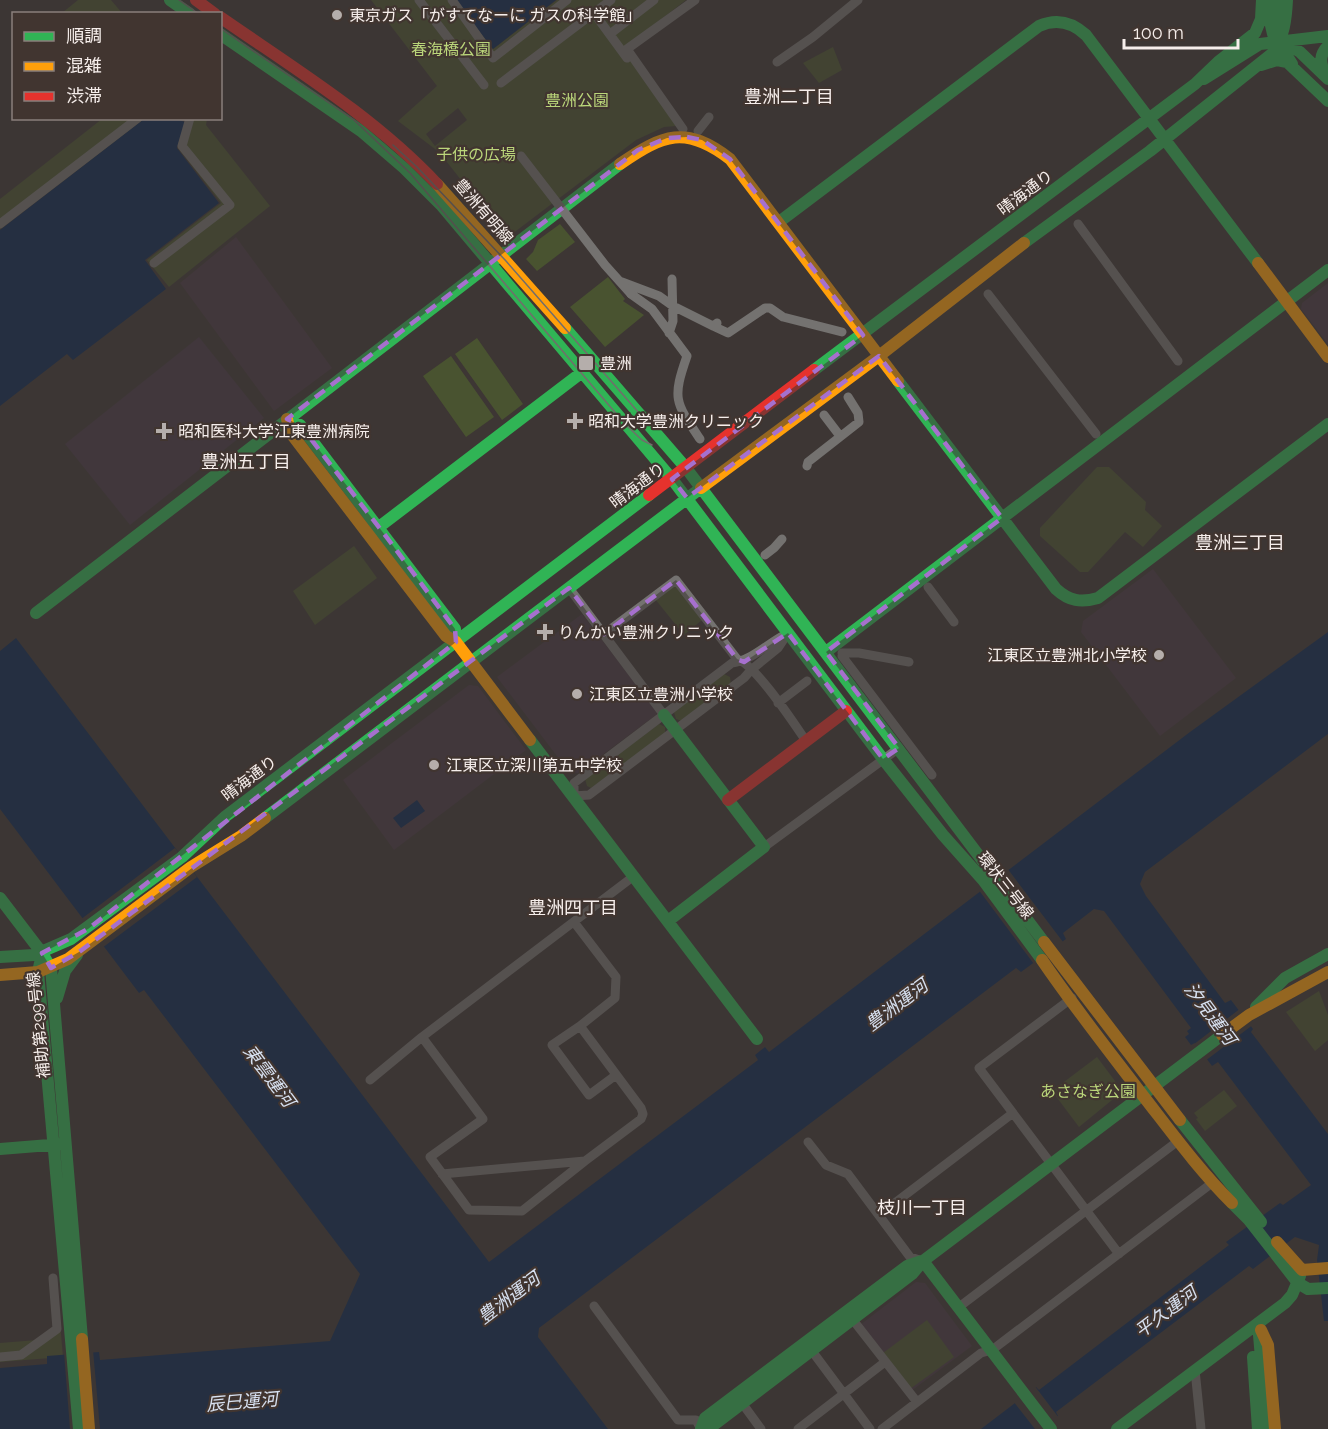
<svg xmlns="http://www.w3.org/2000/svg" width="1328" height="1429" font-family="Raleway,'Noto Sans JP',sans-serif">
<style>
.education{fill:#483943}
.medical{fill:#473945}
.green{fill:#495330;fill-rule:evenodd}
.water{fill:#0b2750}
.pier{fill:#3d3634}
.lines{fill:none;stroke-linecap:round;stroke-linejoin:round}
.street{stroke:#747270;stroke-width:9}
.fast{stroke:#30b455;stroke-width:12}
.slow{stroke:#ff9f0a;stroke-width:12}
.jam{stroke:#e5322d;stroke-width:12}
.tram{stroke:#726d6c;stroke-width:1.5}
.street-bridge{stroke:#747270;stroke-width:9}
.marked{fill:none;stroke:#a670ce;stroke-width:4.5;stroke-dasharray:12 8;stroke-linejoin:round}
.poi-dot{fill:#b5aeab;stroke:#413530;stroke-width:2}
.labels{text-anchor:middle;stroke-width:4.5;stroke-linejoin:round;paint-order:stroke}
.poi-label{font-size:16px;fill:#f6eeeb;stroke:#413530;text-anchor:start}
.park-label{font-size:16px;fill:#bad57a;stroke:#413530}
.street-label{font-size:16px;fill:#f6eeeb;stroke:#413530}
.neighbourhood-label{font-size:18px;fill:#f6eeeb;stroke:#413530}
.water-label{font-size:18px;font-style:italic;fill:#d7e1f1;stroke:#413530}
</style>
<rect width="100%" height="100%" fill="#3d3634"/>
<path class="education" d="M236,237L332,368L274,411L180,283Z
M1328,283V344L1301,309L1302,303Z
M1153,569L1236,678L1160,736L1081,632L1083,621Z
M582,614L657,712L656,715L578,773L569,772L497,677Z
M469,685L478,686L526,750L394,850L343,780Z
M916,1282L925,1283L972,1346L911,1391L860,1325Z"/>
<path class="medical" d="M199,337L264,418L130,525L65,444Z"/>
<path class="green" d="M78,0H111L122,13H62Z
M371,0H455L493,49L557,0H686L624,48L676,126L664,127L636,140L512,234L502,232L439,152L398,121L437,86ZM458,108L467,120L435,146L426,134Z
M833,47L842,70L819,83L803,63Z
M102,119H144L0,229V199Z
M179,119H207L206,125L270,206L169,287L147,260L221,203L178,148L186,121Z
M560,224L575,242L537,271L526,259L533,252L538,240Z
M608,277L625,299L623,301L644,315L605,347L570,307Z
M477,338L523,404L502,420L455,354Z
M451,356L494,417L466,437L423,376Z
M1097,467H1109L1146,502L1145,510L1162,526L1143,547L1125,532L1088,572H1080L1040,536V528Z
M354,546L377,578L315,625L293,591Z
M673,586H676L702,620L684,635L655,599Z
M724,674L730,677L731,686L682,721L676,719L674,712Z
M659,724L665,727V736L591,788L587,786L585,779Z
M1319,991L1328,1015V1040L1315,1051L1286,1012Z
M1097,1057L1118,1085L1117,1096L1079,1127L1052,1091Z
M1224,1090L1237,1106L1205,1131L1196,1119L1198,1118L1194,1113Z
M57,1288L63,1357L0,1362V1343L37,1340L53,1329Z
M927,1320L954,1357L910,1389L883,1353Z"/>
<path class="water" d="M455,0H556L493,49Z
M144,119H176L185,122L177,148L219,203L145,260L166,289L73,360L67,354L0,406V230Z
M1328,632V734L1145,872L1140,884L1146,896L1225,1003L1231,1000L1253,1029L1251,1032L1328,1134V1321H1324L1317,1260L1319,1245L1295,1237L1253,1269L1249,1266L1056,1412L1058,1416L1040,1429H981L1036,1387L1039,1390L1229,1245L1226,1242L1280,1203L1283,1205L1311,1185L1218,1062L1212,1066L1195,1043L1191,1045L1185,1037L1189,1034L1187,1031L1191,1028L1104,911L1094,909L1063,933L1066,939L1021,972L1016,968L539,1328L538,1337L608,1429H0V1368L47,1364V1356L99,1352L100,1360L330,1341L360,1274L144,990L139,993L0,809V651L16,638L489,1262L758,1060L755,1055L765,1047L769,1052L1190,732Z
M417,800L425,811L401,828L393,818Z"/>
<path class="pier" d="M175,848L197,877L102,948L80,920Z
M1007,868L1063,942L1034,964L978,889Z
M1241,1008L1254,1024L1205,1061L1193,1045Z
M93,1350L100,1429H70L64,1352Z
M1034,1385L1059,1418L1045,1429H1035L1013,1401Z"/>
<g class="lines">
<path class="street" d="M419,0L484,85
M452,0L493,58L567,0
M594,13L627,58
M610,34L654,0
M777,62L813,37L858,0
M501,83L611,0
M683,129L627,49L695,0
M698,131L709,117
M0,224L138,118
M1078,224L1178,361
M154,263L230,205L182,146L190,118
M622,282L659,296L673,306L713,326L717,323
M631,294L652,309L687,356C672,399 675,402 700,439
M988,294L1096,434
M713,326L728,333L765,308H770L783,317L842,332
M669,333L673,321L672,279
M824,415L840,436
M807,466L808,462L859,422L858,413L848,397
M765,555L774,548L782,539
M928,587L954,622
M569,588L664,715
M788,633L778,648L751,670L744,678L589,795L574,796V783L732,663C753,660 769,642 788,633Z
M604,634L676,580L737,659C756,665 793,722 806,741
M842,653H859L909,662
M842,656L932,775
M778,703L807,681
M764,847L899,748
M1072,998L979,1068L1119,1254
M580,1026L552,1045L589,1095L616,1075
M422,1037L483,1119L430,1157L469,1210L522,1211L585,1161
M370,1080L422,1037L634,876
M808,1142L826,1165L848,1174L910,1257L923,1261
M442,1174L585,1161L641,1119L643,1114L641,1108L580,1026L615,998L616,977L574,922
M879,1215L1013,1113
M594,1306L678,1420H696L701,1429
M959,1307L1178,1141
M853,1320L917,1402
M809,1347L870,1429
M0,1357L21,1355L57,1329L53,1278
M1195,1370L1201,1429
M742,1403L761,1429
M798,1429L885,1362
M882,1429L981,1353L992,1350L1212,1183"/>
<path class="fast" d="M170,0L190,14
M1265,0L1273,34L1292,64
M220,34L361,131L404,168L441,205L672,479
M1275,34L1276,0
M1282,41L1300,52L1328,79
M1261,65L1277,60L1287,62L1328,101
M1325,74C1320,63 1319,55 1328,46
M1204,79L1260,44L1328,36
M779,222L1039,26C1057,18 1072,22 1086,35L1258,263
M1024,243L1150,151L1273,53C1284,36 1286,20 1287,0
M565,328L686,468
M814,370L1195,84L1218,62L1255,33L1261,19L1262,0
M898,381L1056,589C1069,601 1081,603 1098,598L1328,424
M287,419L300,425L455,629L456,642
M686,468L1044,942
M672,479L883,759L943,835L983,880L1042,960
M375,530L581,373
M36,613L620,164
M826,652L1328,270
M664,715L764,847L668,921
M530,740L757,1039
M265,818L701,488
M0,898L42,953L51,968L82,1339
M0,957L34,955L71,939L182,857L226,816L649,495
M40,963L38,972L79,1429
M57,998L65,971L77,955
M1256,1007L1285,978L1328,954
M1180,1120L1261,1222
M0,1149L62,1144
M1232,1203L1249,1220L1298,1283L1308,1289L1328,1288
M923,1261L1051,1429
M1258,1323L1267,1429
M1253,1357L1258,1429
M701,1429L711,1427L912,1274L923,1261L1222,1035
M701,1429L705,1418L907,1266L922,1261
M1117,1429L1285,1303L1292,1295L1300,1276"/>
<path class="slow" d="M620,164C663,134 686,125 730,159L898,381
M437,184L565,328
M1258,263L1328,357
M287,419L290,432L446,636L456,642L530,740
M701,488L879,356L1024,243
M1044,942L1180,1120
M1042,960C1074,1007 1109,1051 1144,1097C1172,1133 1199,1170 1232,1203
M0,975L38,972L68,959L191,867L241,836L265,818
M1222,1035L1249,1015L1328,972
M1277,1242L1302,1270L1328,1268
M1261,1330L1268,1345L1275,1429
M82,1339L89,1429"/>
<path class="jam" d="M196,0L215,14
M220,17C295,69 374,117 437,184
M649,495L814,370
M728,800L846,711"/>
<path class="tram" d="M179,0L199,14
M220,28L354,120L410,173L625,424L642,440L652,445
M393,145L417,167L506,261L639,413L659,429"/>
<path class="street-bridge" d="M521,156L605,265L631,294"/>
</g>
<path d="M0 0H1328V1429H0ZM687,137L702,140L730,159L863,335L672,479L687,498L879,356L1002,518L826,652L899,748L883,759L788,633L744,662L737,659L676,580L604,634L569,588L79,952L51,968L42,953L88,929L456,642L455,629L388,539L300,425L287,419L638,150L667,138Z" fill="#3d3634" fill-opacity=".55" fill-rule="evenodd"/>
<path class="marked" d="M687,137L702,140L730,159L863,335L672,479L687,498L879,356L1002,518L826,652L899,748L883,759L788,633L744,662L737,659L676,580L604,634L569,588L79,952L51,968L42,953L88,929L456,642L455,629L388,539L300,425L287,419L638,150L667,138Z"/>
<g class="poi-dot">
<circle cx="337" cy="15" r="6"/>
<rect x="578" y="355" width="16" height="16" rx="3"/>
<path d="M572 412h6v6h6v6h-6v6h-6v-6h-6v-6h6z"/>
<path d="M161 422h6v6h6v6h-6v6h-6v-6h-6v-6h6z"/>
<path d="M542 623h6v6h6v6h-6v6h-6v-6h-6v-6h6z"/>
<circle cx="1159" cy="655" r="6"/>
<circle cx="577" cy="694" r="6"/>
<circle cx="434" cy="765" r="6"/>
</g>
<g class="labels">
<g class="poi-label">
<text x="349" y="21">東京ガス「がすてなーに ガスの科学館」</text>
<text x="600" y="369">豊洲</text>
<text x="588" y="427">昭和大学豊洲クリニック</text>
<text x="178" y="437">昭和医科大学江東豊洲病院</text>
<text x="558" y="638">りんかい豊洲クリニック</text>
<text x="1147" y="661" text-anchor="end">江東区立豊洲北小学校</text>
<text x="589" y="700">江東区立豊洲小学校</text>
<text x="446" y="771">江東区立深川第五中学校</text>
</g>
<g class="park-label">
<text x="451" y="55">春海橋公園</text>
<text x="577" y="106">豊洲公園</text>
<text x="476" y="160">子供の広場</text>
<text x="1088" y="1097">あさなぎ公園</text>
</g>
<g class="street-label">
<text transform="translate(1025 192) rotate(-37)" y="6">晴海通り</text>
<text transform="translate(484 211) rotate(49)" y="6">豊洲有明線</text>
<text transform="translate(637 485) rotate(-37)" y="6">晴海通り</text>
<text transform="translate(249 778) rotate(-37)" y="6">晴海通り</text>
<text transform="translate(1006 885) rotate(52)" y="6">環状三号線</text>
<text transform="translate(38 1025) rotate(-96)" y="6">補助第299号線</text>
</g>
<g class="neighbourhood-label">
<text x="789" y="103">豊洲二丁目</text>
<text x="246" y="468">豊洲五丁目</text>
<text x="1240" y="549">豊洲三丁目</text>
<text x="573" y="914">豊洲四丁目</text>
<text x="922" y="1214">枝川一丁目</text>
</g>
<g class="water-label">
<text transform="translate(897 1005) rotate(-37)" y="6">豊洲運河</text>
<text transform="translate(1210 1014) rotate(53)" y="6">汐見運河</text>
<text transform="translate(269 1076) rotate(53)" y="6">東雲運河</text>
<text transform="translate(509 1298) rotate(-37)" y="6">豊洲運河</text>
<text transform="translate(1166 1312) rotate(-37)" y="6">平久運河</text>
<text transform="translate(242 1402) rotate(-5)" y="6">辰巳運河</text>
</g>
</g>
<rect x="12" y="12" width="210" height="108" fill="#413530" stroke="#897f7b" stroke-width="1.5"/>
<rect x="24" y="32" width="30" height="9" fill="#30b455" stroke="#897f7b" stroke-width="1.5"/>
<text x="66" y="42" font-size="18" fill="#f6eeeb">順調</text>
<rect x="24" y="62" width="30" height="9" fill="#ff9f0a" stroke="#897f7b" stroke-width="1.5"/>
<text x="66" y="72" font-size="18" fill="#f6eeeb">混雑</text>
<rect x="24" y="92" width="30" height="9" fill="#e5322d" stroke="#897f7b" stroke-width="1.5"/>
<text x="66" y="102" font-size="18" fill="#f6eeeb">渋滞</text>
<path d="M1124 39v9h114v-9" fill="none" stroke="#f6eeeb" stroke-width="3"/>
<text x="1133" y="39" font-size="18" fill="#f6eeeb" stroke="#413530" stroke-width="4.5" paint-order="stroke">100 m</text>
</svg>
